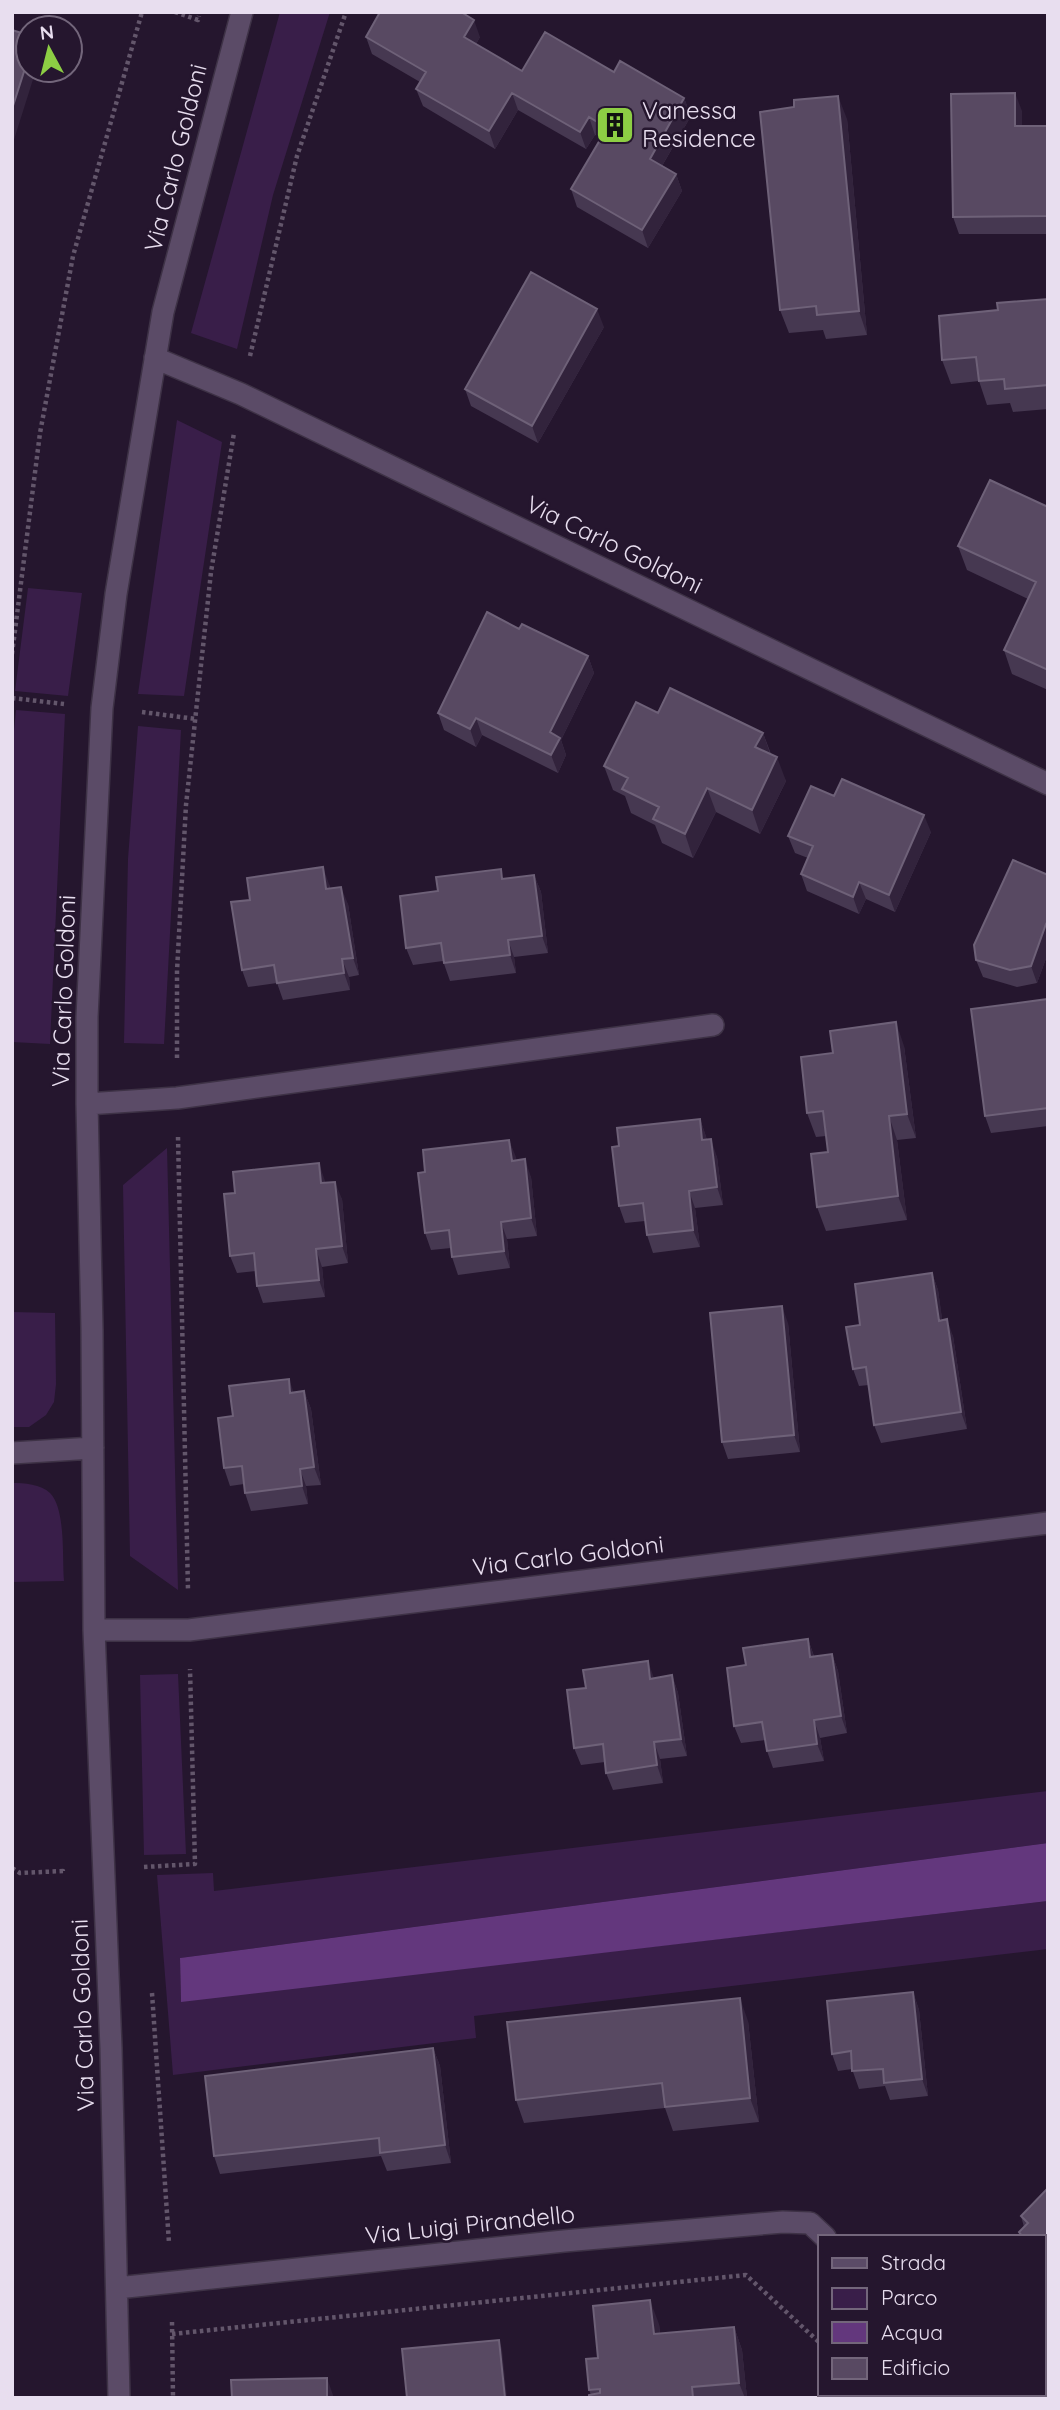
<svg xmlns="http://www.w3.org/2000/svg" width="1060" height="2410" font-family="Quicksand,sans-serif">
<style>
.green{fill:#391e49}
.water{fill:#63377d}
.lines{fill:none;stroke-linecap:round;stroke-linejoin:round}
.street-casing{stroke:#3e3246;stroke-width:24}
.path{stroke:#63566b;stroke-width:4.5;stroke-dasharray:3.5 3.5;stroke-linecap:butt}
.street{stroke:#5b4b67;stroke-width:21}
.wall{fill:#463851}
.shaded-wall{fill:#32233c}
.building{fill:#584962;stroke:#6e6178;stroke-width:2}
.labels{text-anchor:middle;stroke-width:5;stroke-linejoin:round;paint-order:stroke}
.poi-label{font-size:24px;fill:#e8deef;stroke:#25162e;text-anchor:start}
.street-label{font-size:24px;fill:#e8deef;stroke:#25162e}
</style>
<rect width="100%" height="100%" fill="#25162e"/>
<path class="green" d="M280,12H330L273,195L237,349L191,333Z
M177,420L222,442L184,696L138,694Z
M28,588L82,593L68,696L15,691Z
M16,710L65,714L50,1044L12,1042V751Z
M138,726L181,730L164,1044L124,1043L128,859Z
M167,1148L178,1590L130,1556L123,1185Z
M12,1312L55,1313L56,1384L54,1402L46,1415L29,1427H12Z
M12,1483C24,1483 41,1484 50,1493C66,1509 62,1558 64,1581L12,1582Z
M178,1674L186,1854L144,1855L140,1675Z
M1048,1791V1843L180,1958L181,2001L1048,1901V1949L474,2016L476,2038L173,2075L157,1875L213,1873L214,1891Z"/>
<path class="water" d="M1048,1843V1901L181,2002L180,1958Z"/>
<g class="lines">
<g class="street-casing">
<path id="street" d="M155,358L241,394L1048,784
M87,1104L177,1098L713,1025
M12,1453L93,1448
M94,1630H189L1048,1523
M117,2288L564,2241L783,2222L810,2223L825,2237
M119,2398L111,2048L94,1630L92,1329L87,1104V1017L102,708L116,594L163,312L242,12"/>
</g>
<path class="path" d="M175,12L198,20L199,16
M250,356L297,156L346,12
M12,654L40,433L73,256L142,12
M12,698L64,704
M142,712L196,719
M177,1058V971L186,805L211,572L234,433
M178,1137L188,1590
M144,1867L195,1864L190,1669
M12,1868L20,1873L63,1871V1874
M152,1993L169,2243
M172,2322L173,2398
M172,2334L746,2275L820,2343
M876,2394L880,2398"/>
<use href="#street" class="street"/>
</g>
<path class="wall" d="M366,37H480L476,44L522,71L614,72L684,98L691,116L662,166L676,174L682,191L648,248L577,207L571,189L601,138L595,135L586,149L518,110L495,149L423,106L416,89L420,82L372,54Z
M1022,111V126H1048V234H959L953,217Z
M847,119L867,335L826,339L823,330L789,333L780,310Z
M1048,299V409L1013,412L1010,403L987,405L979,381L951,384L942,360L998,310Z
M604,327L538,443L471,406L465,389Z
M1048,507V690L1012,674L1004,650L1028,599L967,570L958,546Z
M519,629L588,656L594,673L561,740L566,755L558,773L482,735L476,747L444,730L438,713Z
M658,713L763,733L771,754L786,781L760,834L716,812L693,858L662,843L655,825L631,813L625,796L613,790L604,766Z
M834,796L931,832L895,912L866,899L859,914L807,891L801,874L808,858L795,853L788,836Z
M534,875L541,892L548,953L514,957L516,973L450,981L443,961L413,965L406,948L438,891L504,879Z
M1048,875V953L1037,983L1017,987L983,977L976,960Z
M329,884L330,888L348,904L359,975L349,977L350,990L283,1000L277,983L248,987L242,970L250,900Z
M1048,999V1126L991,1133L985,1116Z
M904,1046L916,1138L897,1140L907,1220L826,1231L817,1207L828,1152L826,1136L816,1137L807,1113Z
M700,1119L707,1140L717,1157L723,1205L695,1208L700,1247L653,1253L647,1235L645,1221L625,1223L619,1206V1146Z
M509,1140L516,1160L531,1177L537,1236L507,1239L510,1268L458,1275L452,1257L451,1248L431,1250L425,1233V1172Z
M325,1181V1182L342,1199L348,1263L322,1267L325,1297L263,1303L257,1286L256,1271L237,1273L230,1256L235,1193Z
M932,1273L938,1290L942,1320L953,1336L967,1429L881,1443L874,1425L869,1385L859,1386L853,1369L860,1325Z
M788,1323L800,1452L728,1459L722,1442Z
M304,1391L311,1409L321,1485L306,1486L308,1504L251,1511L245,1493L244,1484L230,1486L224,1468L233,1416L294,1393Z
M808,1639L814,1656L832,1654L838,1671L847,1733L820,1738L824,1761L773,1768L767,1751L765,1740L741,1743L734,1726L746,1665Z
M672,1675L678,1693L687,1756L660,1759L663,1783L613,1790L606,1773L605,1762L581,1765L574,1748L654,1678Z
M913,1992L919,2010L928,2096L890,2100L885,2086L859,2089L852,2069L838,2071L832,2054Z
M748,2021L759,2122L673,2131L665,2108L524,2123L516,2100Z
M433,2048L440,2066L451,2163L387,2171L381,2156L220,2174L214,2156Z
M1048,2188V2283L1044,2280V2237H1021L1019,2232L1024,2227L1021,2216Z
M659,2324L660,2334L734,2327L742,2350L747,2398H589L591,2395L589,2390L598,2358Z"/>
<path class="shaded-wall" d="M474,20L480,37L470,54L464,37Z
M28,59V70H36L12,146V109Z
M512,93L518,110L495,149L489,131Z
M1015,93L1022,111V144L1015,126Z
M838,96L847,119L867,335L859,311Z
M684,98L691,116L656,176L650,159Z
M589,117L595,135L586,149L580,132Z
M676,174L682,191L648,248L642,230Z
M597,309L604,327L538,443L532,426Z
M588,656L594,673L561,740L566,755L558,773L551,755L550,732Z
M476,718L482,735L476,747L470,729Z
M763,733L771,756L755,747Z
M777,757L786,781L760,834L752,810Z
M707,788L716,812L693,858L685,834Z
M924,815L931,832L895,912L889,895Z
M323,867L329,884L332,906L326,889Z
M534,875L541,892L548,953L542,936Z
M859,882L866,899L859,914L853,897Z
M341,887L348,904L359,975L353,958Z
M1046,924L1048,930V953L1037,983L1031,966Z
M508,940L514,957L516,973L510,955Z
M342,959L349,977L350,990L344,973Z
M896,1022L904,1046L916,1138L907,1114Z
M889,1116L897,1140L907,1220L898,1196Z
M700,1119L706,1136L708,1158L702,1140Z
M711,1139L717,1157L723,1205L717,1187Z
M509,1140L516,1157L518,1178L512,1161Z
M525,1159L531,1177L537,1236L531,1218Z
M319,1163L325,1181L327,1200L321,1183Z
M335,1182L342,1199L348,1263L342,1246Z
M689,1191L695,1208L700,1247L693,1230Z
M501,1222L507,1239L510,1268L504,1251Z
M316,1249L322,1267L325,1297L319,1280Z
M932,1273L938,1290L945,1338L939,1321Z
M782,1306L788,1323L800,1452L794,1435Z
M947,1319L953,1336L967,1429L961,1412Z
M289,1379L295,1396L290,1393Z
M304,1391L311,1409L321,1485L314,1467Z
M300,1469L306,1486L308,1504L302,1486Z
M808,1639L814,1657H810Z
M832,1654L838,1671L847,1733L841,1716Z
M648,1661L654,1678L650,1679Z
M672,1675L678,1693L687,1756L681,1739Z
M814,1720L820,1738L824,1761L817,1744Z
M654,1742L660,1759L663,1783L657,1765Z
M913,1992L919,2010L928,2096L922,2079Z
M740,1998L748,2021L759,2122L750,2098Z
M433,2048L440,2066L451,2163L445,2145Z
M650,2300L659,2324L662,2358L654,2334Z
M734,2327L742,2350L747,2398H745L739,2383Z
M499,2340L502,2349L507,2398H505Z
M327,2378L333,2395V2398H327Z"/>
<path class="building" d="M380,12H461L474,20L464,37L522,71L545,32L614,72L620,61L684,98L650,159L676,174L642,230L571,189L607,128L589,117L580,132L512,93L489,131L416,89L426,72L366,37Z
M12,30L28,35V59L12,109Z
M1015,93V126H1048V216L953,217L951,94Z
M838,96L859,311L817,315L816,306L780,310L760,112L794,107V100Z
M531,272L597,309L532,426L465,389Z
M1048,299V385L1005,389L1004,379L979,381L976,357L942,360L939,316L998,310L997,303Z
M990,480L1048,507V670L1004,650L1036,582L958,546Z
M487,612L519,629L522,624L588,656L550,732L560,738L551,755L476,718L470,729L438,713Z
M670,688L763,733L755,747L777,757L752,810L707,788L685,834L653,819L659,807L622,789L628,778L604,766L636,702L658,713Z
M842,779L924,815L889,895L859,882L853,897L801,874L813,846L788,836L811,786L834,796Z
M1013,860L1048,875V925L1046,924L1031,966L1010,970L976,960L974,945Z
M323,867L326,889L341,887L353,958L342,959L344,973L277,983L274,965L242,970L231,902L250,900L247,878Z
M501,869L502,879L534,875L542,936L508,940L510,955L444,963L441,943L406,948L400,896L438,891L436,877Z
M1048,999V1108L985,1116L971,1009Z
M896,1022L907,1114L889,1116L898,1196L817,1207L811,1154L828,1152L823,1111L807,1113L801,1057L833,1053L830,1031Z
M700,1119L702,1140L711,1139L717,1187L689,1191L693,1230L647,1235L643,1203L619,1206L612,1147L619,1146L617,1128Z
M509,1140L512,1161L525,1159L531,1218L501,1222L504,1251L452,1257L449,1230L425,1233L418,1173L425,1172L423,1150Z
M319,1163L321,1183L335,1182L342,1246L316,1249L319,1280L257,1286L254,1253L230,1256L224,1194L235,1193L233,1172Z
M932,1273L939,1321L947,1319L961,1412L874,1425L866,1367L853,1369L846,1327L860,1325L855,1284Z
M782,1306L794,1435L722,1442L710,1313Z
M289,1379L290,1393L304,1391L314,1467L300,1469L302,1486L245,1493L242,1466L224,1468L218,1418L233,1416L229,1386Z
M808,1639L810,1657L832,1654L841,1716L814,1720L817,1744L767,1751L762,1722L734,1726L727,1668L746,1665L743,1648Z
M648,1661L650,1679L672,1675L681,1739L654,1742L657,1765L606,1773L603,1744L574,1748L567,1690L586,1688L583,1670Z
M913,1992L922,2079L884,2083L883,2069L852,2071L851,2051L832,2054L827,2001Z
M740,1998L750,2098L665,2107L662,2083L516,2100L507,2022Z
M433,2048L445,2145L380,2153L379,2138L214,2156L205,2076Z
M1048,2188V2272L1044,2268V2237H1023L1019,2232L1028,2223L1021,2216Z
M650,2300L654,2334L734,2327L739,2383L692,2387L693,2398H589V2395L600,2393V2389L589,2390L586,2359L598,2358L593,2306Z
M499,2340L505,2398H407L402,2349Z
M327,2378V2398H232L231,2380Z"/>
<defs>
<g id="building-square" transform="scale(2.0125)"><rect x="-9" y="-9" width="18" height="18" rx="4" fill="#8dce44" stroke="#25162e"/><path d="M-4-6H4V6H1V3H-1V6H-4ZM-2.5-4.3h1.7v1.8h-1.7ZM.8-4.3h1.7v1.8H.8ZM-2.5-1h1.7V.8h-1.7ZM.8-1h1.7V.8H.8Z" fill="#111"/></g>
</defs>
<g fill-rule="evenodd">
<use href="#building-square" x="615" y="125"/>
</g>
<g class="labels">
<g class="poi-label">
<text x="642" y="119">Vanessa<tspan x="642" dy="28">Residence</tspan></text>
</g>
<g class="street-label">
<text transform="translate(176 158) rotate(-76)" y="8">Via Carlo Goldoni</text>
<text transform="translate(614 545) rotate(26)" y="8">Via Carlo Goldoni</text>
<text transform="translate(64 991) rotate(-88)" y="8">Via Carlo Goldoni</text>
<text transform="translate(568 1556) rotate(-7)" y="8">Via Carlo Goldoni</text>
<text transform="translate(83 2015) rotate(-92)" y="8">Via Carlo Goldoni</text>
<text transform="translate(470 2225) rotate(-6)" y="8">Via Luigi Pirandello</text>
</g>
</g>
<rect width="1060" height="2410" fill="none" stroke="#e8deef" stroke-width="28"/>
<rect x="818" y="2235" width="228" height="161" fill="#25162e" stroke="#73667b" stroke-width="2"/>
<rect x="832" y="2258" width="35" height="10" fill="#5b4b67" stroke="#73667b" stroke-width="2"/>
<text x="881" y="2270" font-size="21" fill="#e8deef">Strada</text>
<rect x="832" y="2288" width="35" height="21" fill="#391e49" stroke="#73667b" stroke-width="2"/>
<text x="881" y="2305" font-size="21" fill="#e8deef">Parco</text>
<rect x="832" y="2322" width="35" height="21" fill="#63377d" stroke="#73667b" stroke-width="2"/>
<text x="881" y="2340" font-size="21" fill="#e8deef">Acqua</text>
<rect x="832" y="2358" width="35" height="21" fill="#584962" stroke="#73667b" stroke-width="2"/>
<text x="881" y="2375" font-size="21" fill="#e8deef">Edificio</text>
<g transform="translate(49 49) rotate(353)"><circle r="33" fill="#25162e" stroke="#73667b" stroke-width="2"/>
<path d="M0-5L12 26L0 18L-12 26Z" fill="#8dce44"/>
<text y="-10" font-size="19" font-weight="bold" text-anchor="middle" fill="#e8deef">N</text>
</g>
</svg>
